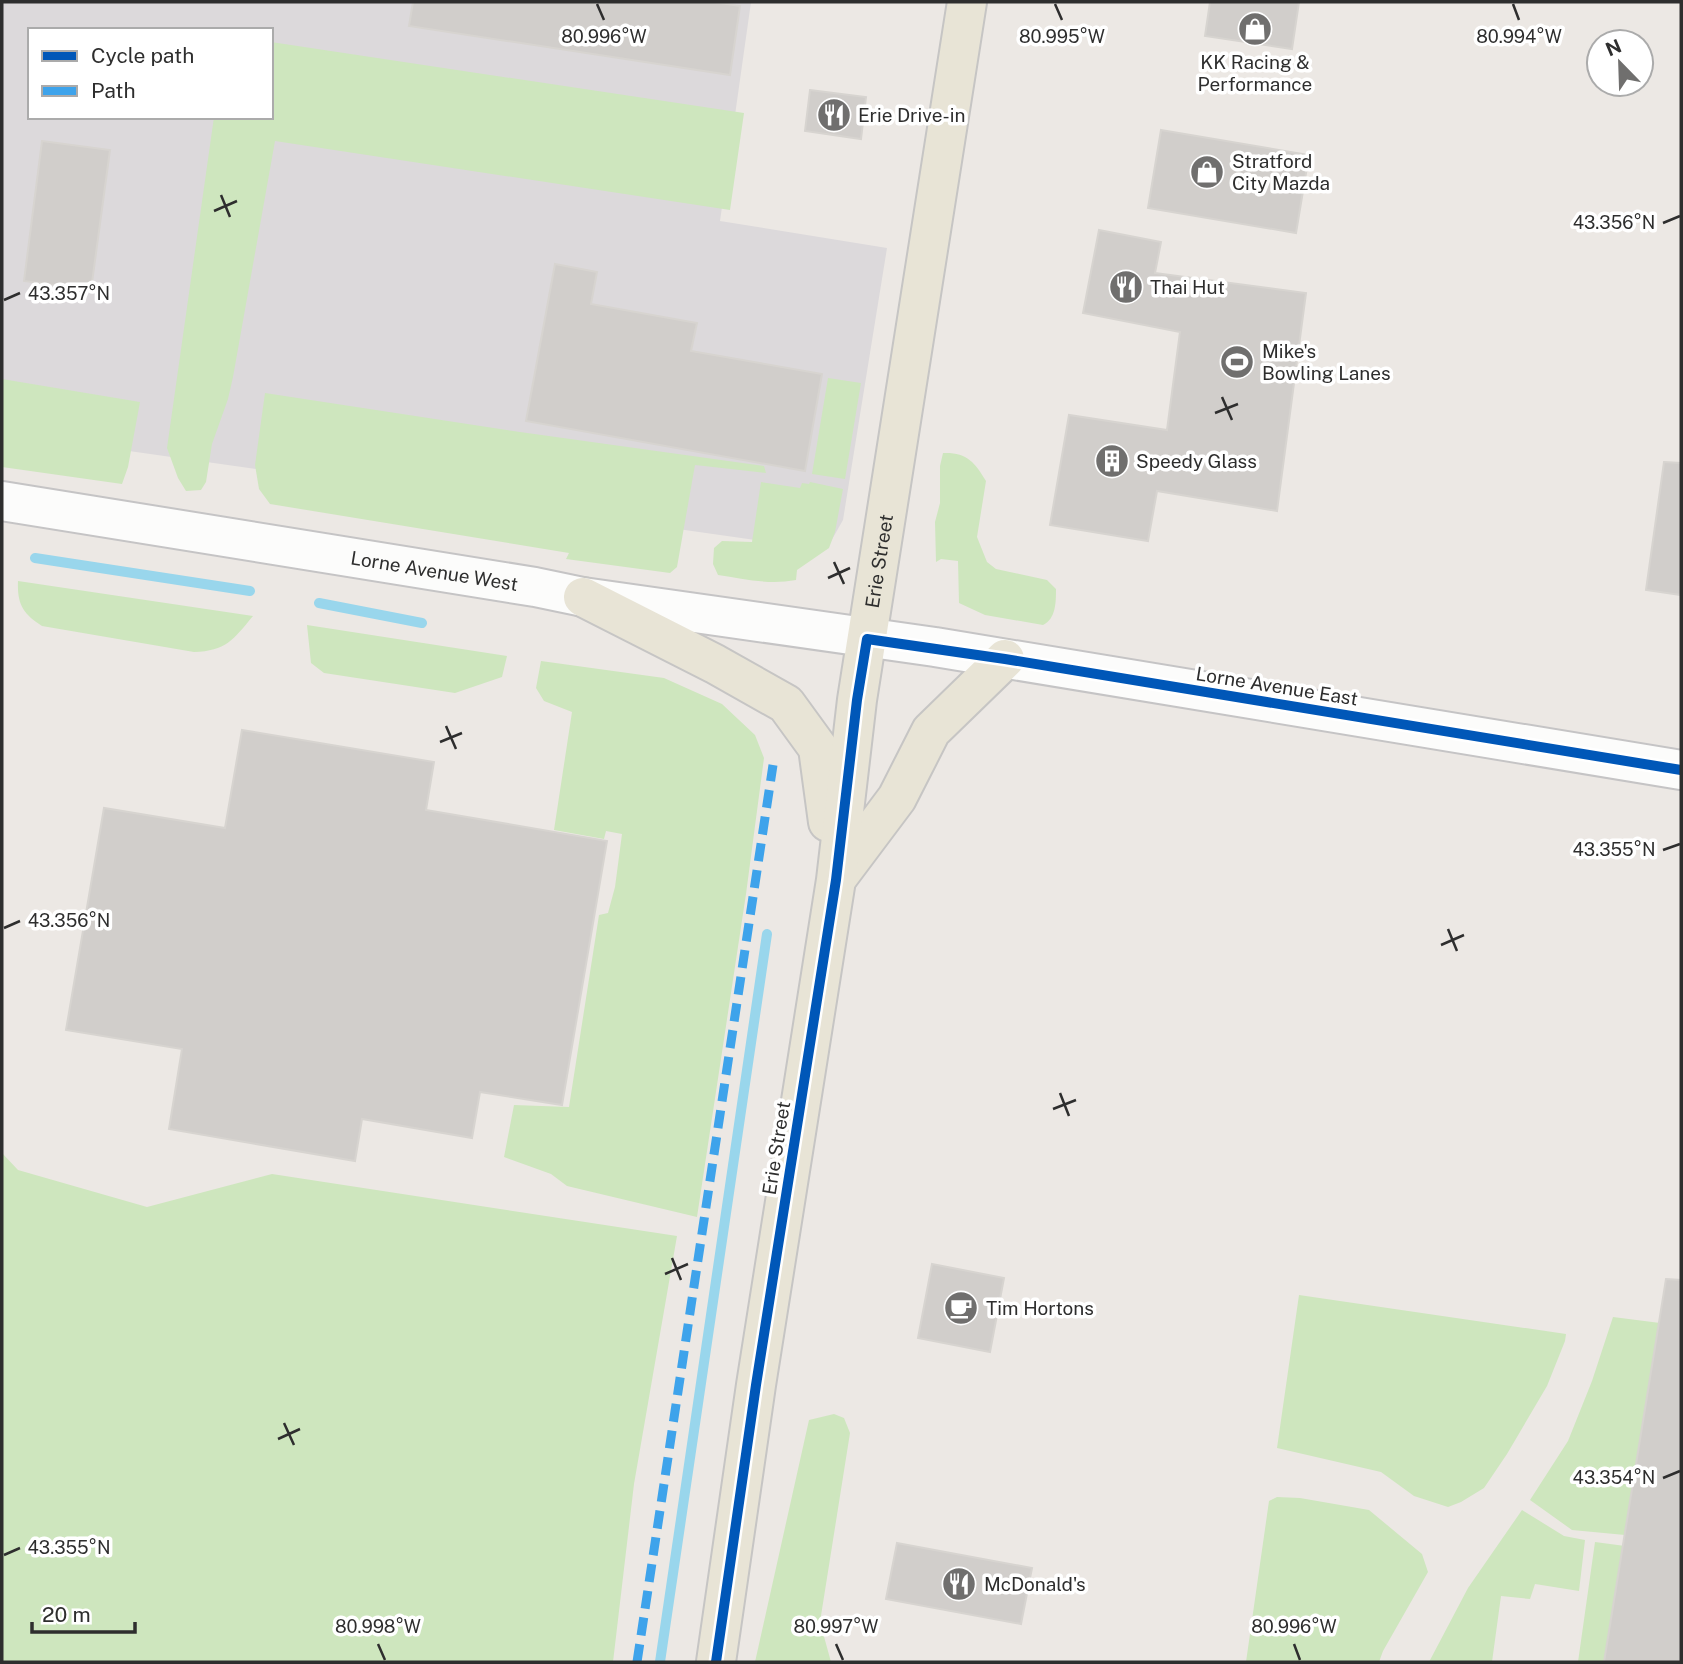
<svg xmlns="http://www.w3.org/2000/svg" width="1683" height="1664" font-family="'Public Sans',sans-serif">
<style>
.industrial{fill:#dcd9db;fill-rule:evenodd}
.green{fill:#cee6be}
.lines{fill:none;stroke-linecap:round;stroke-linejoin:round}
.stream{stroke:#99d6ec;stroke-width:10}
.building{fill:#d1cecb;stroke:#d7d4d0;stroke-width:2}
.secondary-casing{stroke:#c5c4c5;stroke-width:42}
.primary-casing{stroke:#c6c5c4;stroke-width:42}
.secondary{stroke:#fcfcfb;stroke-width:38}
.primary{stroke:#e8e4d6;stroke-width:38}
.quiet{stroke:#3ea3eb;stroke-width:9;stroke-dasharray:18 9;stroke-linecap:butt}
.cycleway-casing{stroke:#fff;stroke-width:15}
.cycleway{stroke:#0057b8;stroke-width:10}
.ticks{fill:none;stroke:#2e2e2e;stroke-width:2.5}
.labels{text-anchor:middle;stroke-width:7;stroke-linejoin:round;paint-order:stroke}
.poi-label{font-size:19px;fill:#2e2e2e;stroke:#fff;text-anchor:start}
.street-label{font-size:19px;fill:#2e2e2e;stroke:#fff}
.ticks-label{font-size:18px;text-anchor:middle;fill:#2e2e2e;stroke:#fff;stroke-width:7;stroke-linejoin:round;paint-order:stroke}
</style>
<rect width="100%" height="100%" fill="#ece8e4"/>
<path class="industrial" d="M2,2H751L720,221L887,248L843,520L826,550L2,433ZM30,30H271V117H30Z"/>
<path class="green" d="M271,42L744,113L730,210L275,141L233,377L228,399L212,444L206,482L201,490L186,491L178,478L167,448L214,117H271Z
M828,378L861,383L845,479L812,474Z
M2,379L140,402L128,467L122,484L2,467Z
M265,393L520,432L764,466L766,473L695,465L677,567L670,573L566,559L569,553L270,504L259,489L255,465Z
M943,453C966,452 975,462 986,481L977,537L987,562L996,569L1047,580L1056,589C1056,602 1056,619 1043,625L985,615L959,603L958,561L941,559L936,562L935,522L940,503V466Z
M761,482L800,488L802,483L809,484L810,482L843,489L835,532L829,548L797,570L796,580C769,585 744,579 718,575L713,564L714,548L722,541L752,542Z
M18,581L253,616C233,640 226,651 194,652L42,626C23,614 17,604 18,581Z
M307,625L507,656L502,677L455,693L324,673L311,663Z
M541,661L664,678L722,704L755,735L764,758L746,894L697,1217L567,1186L551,1174L504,1157L514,1105L569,1107L599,915L608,913L615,887L622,834L606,831L604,839L554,830L572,712L544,701L536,688Z
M2,1153L18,1170L147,1207L272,1174L677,1236L634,1484L613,1662H2Z
M1299,1295L1566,1334L1565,1341L1547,1386L1507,1454L1484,1488L1461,1502L1448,1507L1414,1496L1381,1472L1277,1448Z
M1613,1317L1660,1323L1625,1535L1572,1530L1530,1500L1568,1441L1592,1381Z
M834,1414L844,1418L850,1433L820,1622L831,1662H755L809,1420Z
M1277,1497L1300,1498L1369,1510L1422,1554L1428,1572L1383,1651L1379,1662H1246L1269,1501Z
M1522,1510L1564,1536L1585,1540L1579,1591L1535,1584L1530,1599L1501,1596L1492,1662H1429L1468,1588Z
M1595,1542L1625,1546L1609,1662H1578Z"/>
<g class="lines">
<path class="stream" d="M35,558L250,591
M319,603L422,623
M660,1662L767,934"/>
</g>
<path class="building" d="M413,2H714L740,6L730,75L409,26Z
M1210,2H1299L1292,49L1205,36Z
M810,90L866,97L861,139L805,131Z
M1161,130L1309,155L1296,233L1148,208Z
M42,141L110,150L91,290L24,281Z
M1099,230L1161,242L1155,273L1306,293L1277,511L1157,491L1148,541L1050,525L1069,415L1167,430L1180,332L1083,313Z
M555,264L597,272L591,304L697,323L691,351L822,374L805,471L526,421Z
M1664,462L1681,463V595L1646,590Z
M242,730L434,762L426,810L607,841L562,1105L480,1092L472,1138L362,1119L355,1161L169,1129L182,1049L66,1030L104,808L225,828Z
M932,1264L1004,1278L990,1352L918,1338Z
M1666,1279L1681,1280V1662H1604Z
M897,1543L1032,1568L1021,1624L886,1599Z"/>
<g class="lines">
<g class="secondary-casing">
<g id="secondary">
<path id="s1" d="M2,501L535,587L583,597L935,647L1681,770"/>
</g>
</g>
<g class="primary-casing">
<g id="primary">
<path d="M583,597L715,664L786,704L818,748L828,822"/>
<path d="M837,878L897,798L931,731L1005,659"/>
<path id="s2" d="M716,1662L756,1385L836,880L857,700L967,2"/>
</g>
</g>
<use href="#secondary" class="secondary"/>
<use href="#primary" class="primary"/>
<path class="quiet" d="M637,1662L773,765"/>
<g class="cycleway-casing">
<path id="cycleway" d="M716,1662L756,1385L836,880L857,700L867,639L1005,659L1681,770"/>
</g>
<use href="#cycleway" class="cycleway"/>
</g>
<path class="ticks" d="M597,4L604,20M1055,4L1062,20M1513,4L1519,20M221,195L230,217M214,211L237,201M1663,223L1680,216M4,300L20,293M1222,397L1232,420M1215,413L1238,404M834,562L844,584M828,578L850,568M446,726L456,749M440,742L462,733M1663,850L1680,844M4,928L20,921M1448,929L1457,951M1441,945L1464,935M1060,1093L1069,1116M1053,1109L1076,1100M672,1258L681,1280M665,1274L688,1264M284,1423L294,1445M278,1439L300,1429M1663,1478L1680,1471M4,1555L20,1548M378,1644L385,1660M836,1644L843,1660M1294,1644L1300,1660"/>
<defs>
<g id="shop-disc" transform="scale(1.75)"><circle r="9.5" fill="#706f6e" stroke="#fff"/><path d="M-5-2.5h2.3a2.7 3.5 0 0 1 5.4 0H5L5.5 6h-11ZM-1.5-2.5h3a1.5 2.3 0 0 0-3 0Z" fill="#fff"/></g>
<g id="restaurant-disc" transform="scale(1.75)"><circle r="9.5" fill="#706f6e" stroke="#fff"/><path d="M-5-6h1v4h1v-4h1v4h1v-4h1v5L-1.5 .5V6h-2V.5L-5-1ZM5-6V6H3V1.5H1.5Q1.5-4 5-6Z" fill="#fff"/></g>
<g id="stadium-disc" transform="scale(1.75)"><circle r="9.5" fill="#706f6e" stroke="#fff"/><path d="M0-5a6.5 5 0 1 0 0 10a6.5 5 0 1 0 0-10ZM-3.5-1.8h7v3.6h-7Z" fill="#fff"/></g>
<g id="building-disc" transform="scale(1.75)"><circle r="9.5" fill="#706f6e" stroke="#fff"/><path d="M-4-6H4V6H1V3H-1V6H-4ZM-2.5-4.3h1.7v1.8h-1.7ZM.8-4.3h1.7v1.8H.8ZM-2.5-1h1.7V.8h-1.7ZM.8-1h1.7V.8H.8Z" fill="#fff"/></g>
<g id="cafe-disc" transform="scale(1.75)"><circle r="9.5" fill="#706f6e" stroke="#fff"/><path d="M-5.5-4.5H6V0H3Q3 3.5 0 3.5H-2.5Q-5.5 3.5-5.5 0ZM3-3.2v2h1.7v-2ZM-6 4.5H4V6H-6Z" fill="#fff"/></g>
</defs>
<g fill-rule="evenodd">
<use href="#shop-disc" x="1255" y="29"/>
<use href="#restaurant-disc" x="834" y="115"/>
<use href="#shop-disc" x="1207" y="172"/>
<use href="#restaurant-disc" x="1126" y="287"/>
<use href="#stadium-disc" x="1237" y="362"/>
<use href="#building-disc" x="1112" y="461"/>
<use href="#cafe-disc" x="961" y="1308"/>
<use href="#restaurant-disc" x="959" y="1584"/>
</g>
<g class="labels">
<g class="poi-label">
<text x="1255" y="69" text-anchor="middle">KK Racing &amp;<tspan x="1255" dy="22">Performance</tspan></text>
<text x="858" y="122">Erie Drive-in</text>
<text x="1232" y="168">Stratford<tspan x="1232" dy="22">City Mazda</tspan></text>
<text x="1150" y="294">Thai Hut</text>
<text x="1262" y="358">Mike's<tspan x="1262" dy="22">Bowling Lanes</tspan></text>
<text x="1136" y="468">Speedy Glass</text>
<text x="986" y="1315">Tim Hortons</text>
<text x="984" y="1591">McDonald's</text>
</g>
<g class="street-label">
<text dy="7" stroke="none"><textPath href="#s2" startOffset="1113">Erie Street</textPath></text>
<text dy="7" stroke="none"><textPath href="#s1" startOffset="438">Lorne Avenue West</textPath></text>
<text transform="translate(1277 686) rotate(9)" y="7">Lorne Avenue East</text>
<text transform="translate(776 1148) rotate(-81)" y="7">Erie Street</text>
</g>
</g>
<g class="ticks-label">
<text x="604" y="43">80.996°W</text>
<text x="1062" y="43">80.995°W</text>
<text x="1519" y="43">80.994°W</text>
<text x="1614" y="229">43.356°N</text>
<text x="69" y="300">43.357°N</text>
<text x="1614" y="856">43.355°N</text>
<text x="69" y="927">43.356°N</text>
<text x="1614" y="1484">43.354°N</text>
<text x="69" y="1554">43.355°N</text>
<text x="378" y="1633">80.998°W</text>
<text x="836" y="1633">80.997°W</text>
<text x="1294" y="1633">80.996°W</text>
</g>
<rect width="1683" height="1664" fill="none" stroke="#2e2e2e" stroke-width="7"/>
<rect x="28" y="28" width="245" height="91" fill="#ffffff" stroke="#ababab" stroke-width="2"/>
<rect x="42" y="51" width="35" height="10" fill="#0057b8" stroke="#ababab" stroke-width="2"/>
<text x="91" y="63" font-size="21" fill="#2e2e2e">Cycle path</text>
<rect x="42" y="86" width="35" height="10" fill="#3ea3eb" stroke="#ababab" stroke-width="2"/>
<text x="91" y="98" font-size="21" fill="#2e2e2e">Path</text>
<g transform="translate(1620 63) rotate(337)"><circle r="33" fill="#ffffff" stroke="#ababab" stroke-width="2"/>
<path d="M0-5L12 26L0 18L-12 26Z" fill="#706f6e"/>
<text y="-10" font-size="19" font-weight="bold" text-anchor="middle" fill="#2e2e2e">N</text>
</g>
<path d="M32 1622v10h103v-10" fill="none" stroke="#2e2e2e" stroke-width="3.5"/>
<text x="42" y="1622" font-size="21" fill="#2e2e2e" stroke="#ffffff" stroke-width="5" paint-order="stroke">20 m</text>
</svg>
